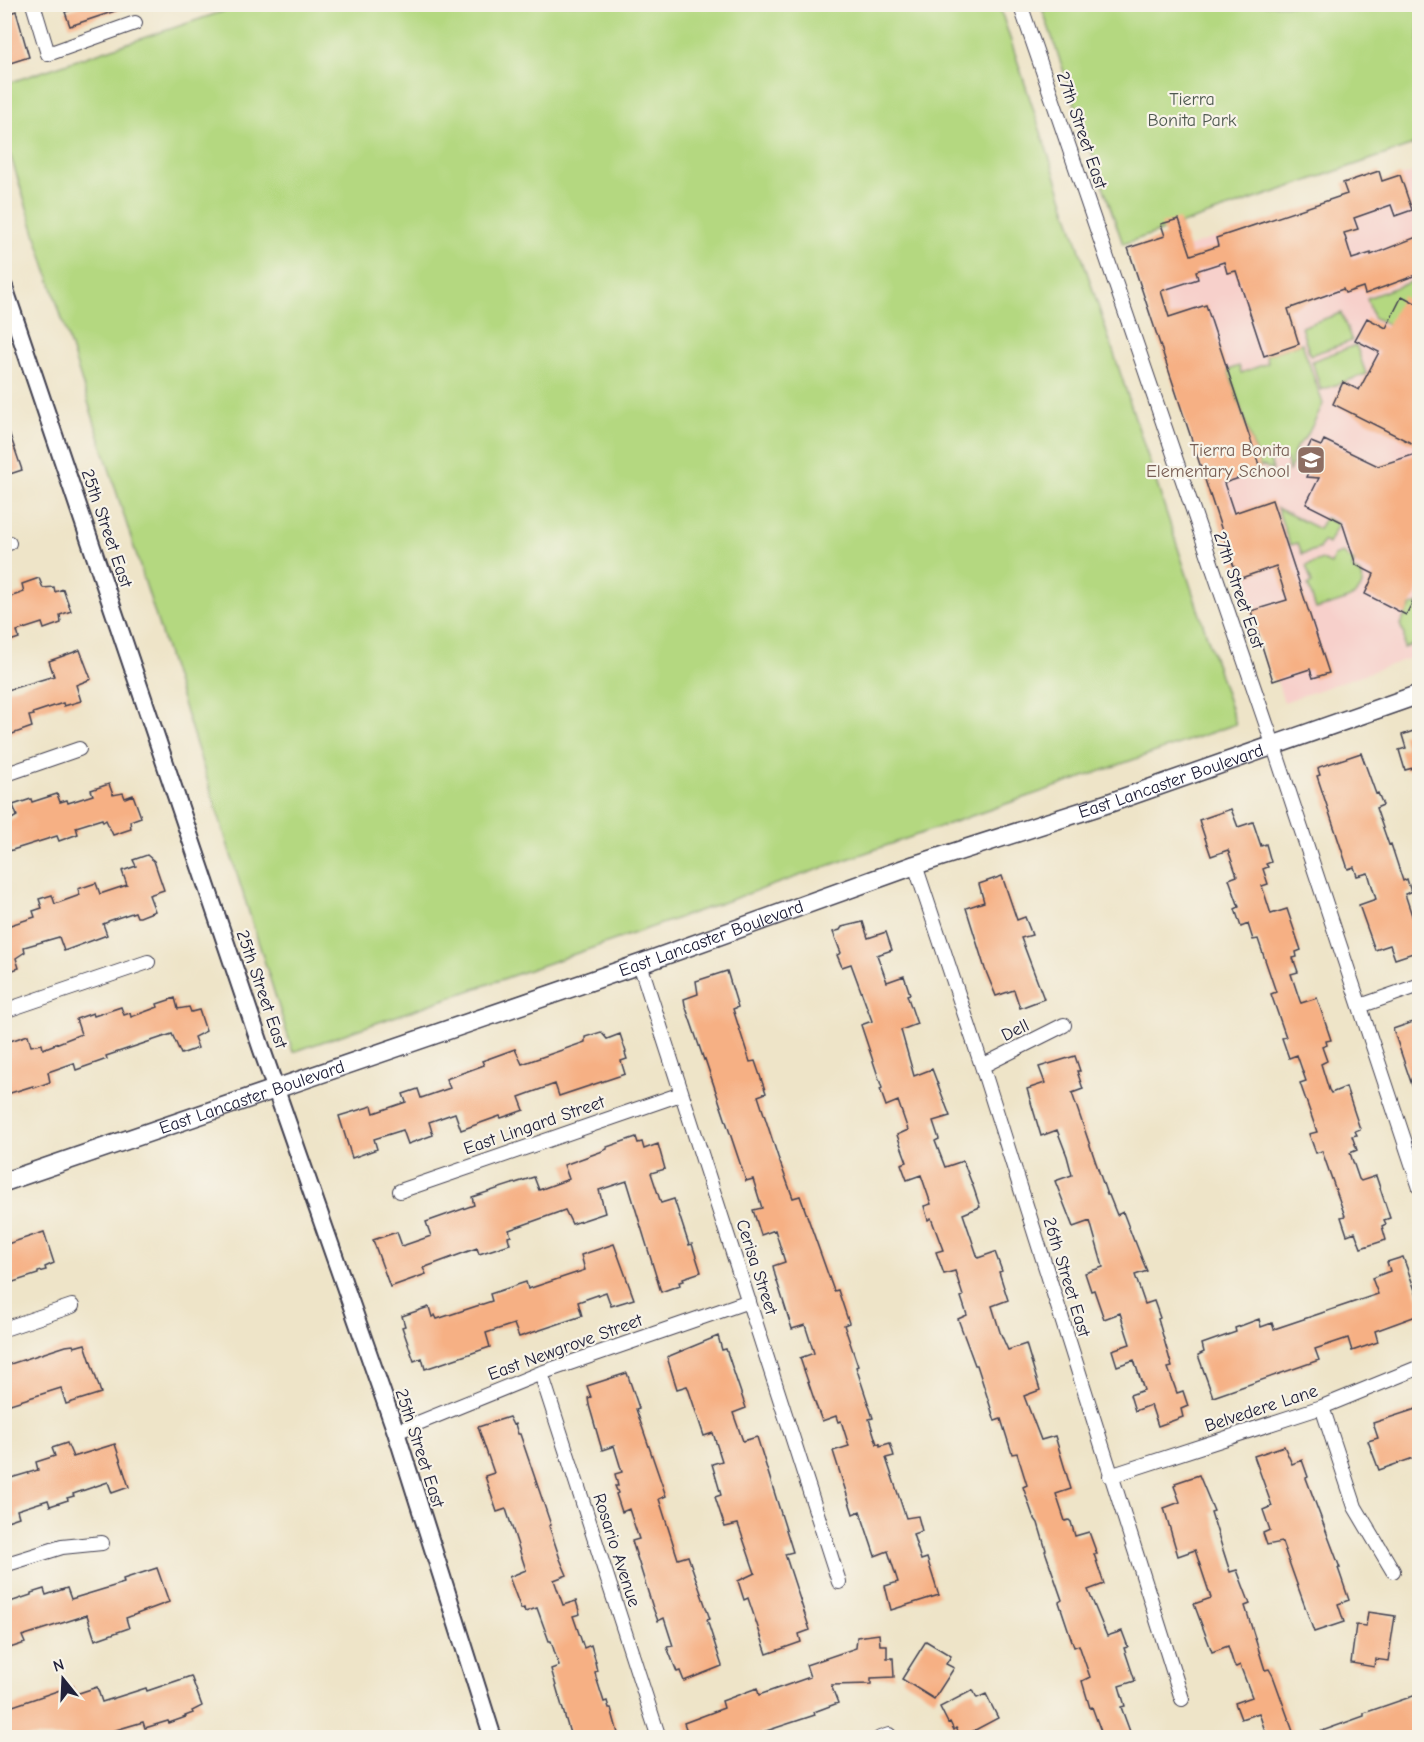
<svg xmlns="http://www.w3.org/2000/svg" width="1424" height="1742" font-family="'Comic Neue',sans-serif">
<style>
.built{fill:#f7d0cb}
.green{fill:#b4d880;stroke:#6b7d5e;stroke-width:1.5}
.building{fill:#f6b084}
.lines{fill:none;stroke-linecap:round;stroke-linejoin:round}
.minor-casing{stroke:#413f50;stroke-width:16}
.tertiary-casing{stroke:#413f50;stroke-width:20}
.secondary-casing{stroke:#413f50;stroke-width:21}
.minor{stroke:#fff;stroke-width:14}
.tertiary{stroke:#fff;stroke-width:16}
.secondary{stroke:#fff;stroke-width:18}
.labels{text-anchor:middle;stroke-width:4.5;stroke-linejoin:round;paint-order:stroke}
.park-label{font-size:18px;fill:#4e5950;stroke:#f7f3e8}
.street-label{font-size:18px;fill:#22223b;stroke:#f7f3e8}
.education-label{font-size:18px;fill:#785e54;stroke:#f7f3e8;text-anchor:end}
</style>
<rect width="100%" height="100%" fill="#f7f3e8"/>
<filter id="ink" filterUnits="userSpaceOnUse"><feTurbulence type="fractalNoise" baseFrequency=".0167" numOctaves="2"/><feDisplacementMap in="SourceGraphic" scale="12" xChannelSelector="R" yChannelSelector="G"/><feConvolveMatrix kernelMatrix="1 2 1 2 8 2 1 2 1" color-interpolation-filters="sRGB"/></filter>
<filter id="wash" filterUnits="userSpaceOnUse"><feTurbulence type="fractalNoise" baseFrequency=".008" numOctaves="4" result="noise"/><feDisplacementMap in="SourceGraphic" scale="24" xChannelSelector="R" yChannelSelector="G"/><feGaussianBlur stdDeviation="1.35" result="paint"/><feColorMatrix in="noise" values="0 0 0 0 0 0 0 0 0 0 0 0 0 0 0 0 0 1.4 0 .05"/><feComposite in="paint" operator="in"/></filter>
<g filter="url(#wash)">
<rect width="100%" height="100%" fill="#eee4c8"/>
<path class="built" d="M1419,170V655L1284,702L1136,264Z"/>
<path class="green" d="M245,4L999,5L1236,724L293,1052L4,135L5,84Z
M1041,5H1419V143L1123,244Z
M1419,279V341L1373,317L1367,298Z
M1341,313L1352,341L1310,355L1301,327Z
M1302,343L1323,404L1307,436L1296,447L1292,459V465L1289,471L1287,459H1270L1273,470L1263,466L1260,467L1228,370L1239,366L1241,373L1268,363L1266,355Z
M1356,345L1366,374L1321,390L1312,361Z
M1277,508L1319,529L1325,518L1338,524L1328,544L1323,541L1319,549L1302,554L1298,543L1290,545Z
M1343,553L1354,562L1352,568L1362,576C1367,600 1333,603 1316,609L1308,585L1312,583L1306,566L1322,560L1331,564L1334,556Z
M1419,603V643L1404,648V635L1400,624L1411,606Z"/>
<g id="blocks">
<path class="building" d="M87,4H126L127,7L70,26L65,12Z
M16,11L29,57L4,65V15Z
M1379,171L1382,181L1400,175L1412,210L1395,216L1391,205L1354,218L1358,229L1344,233L1352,259L1371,253V255L1419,236V274L1365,294L1363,287L1345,293L1343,289L1288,309L1299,344L1264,356L1236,271L1227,273L1224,262L1196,271L1198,279L1161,291L1169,317L1206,305L1261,471L1224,483L1234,513L1272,500L1329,673L1313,678L1310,669L1273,681L1251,611L1287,600L1276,566L1238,579L1128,248L1165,236L1161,224L1179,219L1191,255L1218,246L1216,238L1347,194L1343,183Z
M1402,296L1419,305V447L1333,404L1343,382L1359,390L1379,352L1355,340L1367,318L1386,328Z
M4,426H7L22,470L4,476Z
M1324,440L1378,466L1419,453V589L1406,615L1365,594L1374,574L1356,565L1342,522L1306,504L1319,478L1306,477L1309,470L1300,465L1311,442L1321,446Z
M39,578L43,588L54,587L55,592L63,589L71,611L60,615L61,623L44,629L42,623L17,631L19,638L4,643V599L24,592L22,584Z
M80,650L91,679L76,685L81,701L64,706L63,703L33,713L34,715L29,716L32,727L4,737V691L54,676L49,661Z
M1419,729V779H1417L1413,768L1405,770L1399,750L1406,748L1402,735Z
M1361,753L1376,794L1378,793L1383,805L1376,808L1389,845L1391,844L1403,881L1407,879L1411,892L1405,894L1419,937V951L1395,959L1390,945L1375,950L1359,905L1376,899L1368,873L1357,876L1354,867L1348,869L1317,776L1320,775L1318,769L1319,767Z
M109,784L113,795L123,793L125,798L133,795L141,817L130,821L131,829L113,835L106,820L103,822L102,819L76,827L78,834L59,841L57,836L9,851L4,839L5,823L17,816L13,805L31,799L32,802L57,794L60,802L67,800L68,803L93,795L91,790Z
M1231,809L1238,827L1253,822L1261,846L1266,844L1271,862L1266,864L1268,867L1263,869L1268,884L1262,886L1271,914L1287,909L1301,950L1296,952L1297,957L1293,958L1298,972L1291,974L1300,1001L1301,1003L1317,998L1331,1040L1326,1041L1327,1045L1322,1047L1327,1061L1321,1064L1329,1090L1331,1093L1346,1087L1360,1129L1355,1131L1357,1135L1352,1136L1357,1150L1350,1153L1359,1179L1361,1181L1376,1176L1390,1218L1384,1220L1386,1224L1382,1226L1386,1240L1361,1248L1355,1232L1347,1235L1341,1217L1345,1216L1322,1151L1316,1153L1309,1134L1317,1132L1300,1083L1306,1081L1297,1055L1289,1058L1282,1038L1286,1037L1271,994L1276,992L1258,939L1253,940L1248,924L1241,927L1235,909L1239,907L1229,879L1237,876L1228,850L1211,856L1199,820Z
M147,855L154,861L164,890L149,895L155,911L140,917H137L135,912L108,921V922L103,924L107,935L64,951L59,937L24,947L25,952L16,958L19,968L4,973V927L35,917L33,911L42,908L39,899L52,895L55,904L80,895L78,889L96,883L100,894L127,885L122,871L136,866L133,860Z
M1002,876L1017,920L1025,917L1032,935L1021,938L1044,999L1020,1008L1014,990L996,996L985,969L966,908L984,902L979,884Z
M863,922L868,938L886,932L892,950L877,955L887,982L904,976L910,994L907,995L917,1024L901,1030L914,1076L932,1069L950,1116L933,1121L939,1139L935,1141L945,1167L963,1161L974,1189L980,1207L963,1214L978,1258L995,1252L1002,1271L999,1272L1008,1300L992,1306L1000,1332L1008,1350L1026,1344L1040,1390L1024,1396L1041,1440L1055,1436L1071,1489L1056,1494L1065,1521L1069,1520L1071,1522L1075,1536L1089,1532L1097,1554H1094L1104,1584L1088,1590L1107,1636L1122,1631L1128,1647L1124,1648L1135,1681L1119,1686L1125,1706L1121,1707L1132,1737H1103L1092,1707L1090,1708L1082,1681L1090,1677L1079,1645L1074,1647L1059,1602L1062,1600L1045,1551L1046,1550L1038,1523L1033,1516L1023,1487L1027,1485L1017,1453L1012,1454L1001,1419L995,1421L977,1365H975L958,1319L967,1315L961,1297L963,1296L955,1271L944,1274L936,1252L943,1250L931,1218L928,1220L924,1206L931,1204L921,1175L907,1180L901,1164L907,1162L897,1135L908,1130L898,1101L886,1106L880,1089L882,1088L861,1025L872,1021L851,964L842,967L837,955L841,953L833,932L840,930L842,927Z
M727,971L738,1007L733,1009L750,1062L755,1061L766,1093L758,1096L778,1157L793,1198L800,1196L834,1291L838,1290L849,1323L844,1325L858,1366L856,1367L873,1418L869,1419L877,1444L880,1443V1446L890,1443L894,1456L886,1458L906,1518L918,1516L922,1531L913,1534L921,1560L927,1558L938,1593L939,1595L891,1610L885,1586L898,1582L888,1551L875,1556L860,1511L853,1514L833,1451L849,1446L841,1421L838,1422L836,1416L822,1421L816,1405L800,1358L814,1353L805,1325L792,1329L775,1275L773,1266L785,1262L775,1230L761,1235L753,1210L762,1208L753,1179L746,1181L705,1059L704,1060L685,1005L684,999L698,994L696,981Z
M175,998L178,1009L189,1007L191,1012L199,1010L206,1031L194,1037L198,1048L181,1054L172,1034L106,1056L107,1059L76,1070L74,1063L48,1072L50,1082L34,1088L33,1086L4,1095V1043L28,1035L31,1046L42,1044L43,1049L81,1034L76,1019L93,1013L94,1016L121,1007L124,1015L130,1013L131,1017L158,1007L157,1004Z
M1416,1021L1419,1033V1099L1417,1100L1393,1029Z
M601,1032L607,1039L620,1034L626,1052L625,1053L627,1059L621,1061L625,1074L559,1096L555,1084L519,1097L524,1110L501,1118L500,1116L461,1130L455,1113L429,1122L433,1135L408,1144L403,1130L374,1139L377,1149L352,1158L339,1116L372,1106L374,1113L406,1102L403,1094L418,1089L421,1098L450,1088L446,1079L484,1065L482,1061L515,1049L522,1064L585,1042V1037Z
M1075,1056L1080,1071H1077L1083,1089L1072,1093L1107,1195H1109L1117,1215L1123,1212L1134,1241H1135L1142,1259L1147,1271L1135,1275L1145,1304L1154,1301L1160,1318L1158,1319L1172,1367L1168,1368L1177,1393L1183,1391L1188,1406L1181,1409L1183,1417L1158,1426L1151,1405L1135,1411L1130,1395L1144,1390L1134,1360L1117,1366L1112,1350L1130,1344L1120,1313L1104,1319L1094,1290L1091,1291L1085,1273L1103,1267L1090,1221L1073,1227L1055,1181L1072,1175L1067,1156L1057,1130L1041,1136L1027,1089L1045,1083L1039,1067Z
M636,1137L638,1143L642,1142L644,1149L658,1144L665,1169L651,1173L661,1203L674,1199L689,1245L692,1244L701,1272L683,1278L684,1281L679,1282L680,1285L661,1292L627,1181L599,1190L605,1213L572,1224L565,1210L509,1230L511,1236L508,1237L510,1244L479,1254L477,1248L423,1268L426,1274L390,1287L373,1240L397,1232L402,1246L431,1236L426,1222L474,1205L472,1197L534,1177L539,1190L569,1179L564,1165L600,1152L607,1149V1147Z
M44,1232L54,1263L45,1267L46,1270L38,1272V1274L4,1285V1245Z
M614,1244L634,1299L611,1306L606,1292L578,1302L582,1316L519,1337L514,1324L486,1333L490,1347L425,1369L422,1358L414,1361L402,1327L405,1326L402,1316L429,1307L432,1317L435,1315L437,1319L492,1301L490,1294L526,1282L528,1289L585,1270L581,1255Z
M1403,1257L1419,1301V1315L1375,1331L1378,1342L1352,1351L1348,1338L1315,1349L1319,1360L1213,1397L1198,1355L1204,1352L1202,1344L1236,1332L1235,1328L1259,1319L1261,1327L1272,1323L1274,1329L1378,1294L1372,1278L1390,1271L1387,1262Z
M718,1336L722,1350L726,1349L746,1408L733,1413L743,1441L757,1437L793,1552L785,1554L810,1630L799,1634L801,1642L767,1654L748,1598L744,1600L738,1581L755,1573L738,1524L725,1527L715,1497L721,1495L712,1464L722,1461L713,1433L704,1436L688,1388L687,1386L677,1389L667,1357Z
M85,1344L101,1393L66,1404L61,1388L4,1406V1366L66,1346L73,1345L74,1347Z
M627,1373L639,1408L636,1409L666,1496L659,1499L678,1559L688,1556L710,1619L707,1620L722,1666L684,1681L680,1671L677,1672L667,1647L673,1646L664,1618L658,1621L653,1608L632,1541L639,1539L629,1509L622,1512L616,1494L618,1493L615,1486H618L615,1474L622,1472L614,1446L602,1450L589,1405L588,1398L591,1397L587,1386Z
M1419,1408V1456L1379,1470L1368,1441L1378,1438L1373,1423Z
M509,1417L513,1425L515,1424L518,1434H520L551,1525L549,1526L560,1559L567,1575L554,1580L563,1605L576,1601L580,1614L573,1616L584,1648L591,1645L596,1662H595L597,1671L595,1672L596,1677L604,1702L607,1701L609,1708H611L619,1737H571L551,1669L559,1666L551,1641H549L537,1608L525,1612L524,1608L521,1609L509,1577L526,1570L506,1509L497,1512L485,1476L494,1473L478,1427Z
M67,1443L73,1457L115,1444L129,1487L112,1493L108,1482L73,1494L74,1496L67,1498L68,1500L50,1506L48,1500L17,1510L19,1517L7,1521L4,1515V1480L38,1470L36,1462L55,1456L52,1448Z
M1284,1446L1292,1464L1302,1460L1308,1477L1306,1478L1340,1568H1338L1349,1600L1338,1604L1344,1622L1314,1632L1282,1542L1267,1545L1263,1533L1270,1530L1263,1510L1272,1506L1254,1456Z
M1199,1475L1214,1511L1211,1512L1230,1572L1237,1570L1250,1604L1245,1606L1265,1670L1269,1669L1273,1676L1295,1737H1267L1259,1713L1241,1719L1235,1703L1252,1697L1240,1665L1236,1667L1234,1665L1228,1646L1212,1652L1194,1604L1211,1598L1195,1550L1178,1556L1164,1508L1180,1502L1174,1486L1176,1485L1175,1483Z
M157,1568L169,1602L126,1618L129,1628L95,1640L87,1615L22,1636L25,1643L4,1650V1604L31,1595V1593L44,1589L46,1595L67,1588L71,1599L124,1583L123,1579Z
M1368,1612L1395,1616L1388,1661L1375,1659L1374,1667L1351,1663L1356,1625L1366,1626Z
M879,1634L880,1645H887V1658H893L894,1677L871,1678V1684L831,1685L838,1703L814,1712L815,1715L760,1733L761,1737H689L684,1723L724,1708L722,1701L757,1688L759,1695L810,1677L806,1665L856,1648L857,1637Z
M926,1641L951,1656L946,1664L954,1668L934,1699L902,1679Z
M191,1676L202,1706L192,1711L193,1713L185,1716L186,1717L169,1723L168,1721L145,1728L143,1722L92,1737H4V1709L66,1688L73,1686L76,1694L97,1687L102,1702L146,1688L147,1691Z
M973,1690L977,1698L986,1694L998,1718L962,1737L956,1728L954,1730L950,1722L948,1723L940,1707Z
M1419,1694V1737H1309L1308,1736L1364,1716V1713Z"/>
</g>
</g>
<g filter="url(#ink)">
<use href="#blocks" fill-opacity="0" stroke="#413f50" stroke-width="1.5"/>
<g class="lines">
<g class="minor-casing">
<path id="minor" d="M33,4L48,54L135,23
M1020,4L1273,744L1420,1188
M4,544L9,543
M4,775L79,749
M915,865L982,1066L1182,1699
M640,964L839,1582
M1360,1006L1420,985
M4,1011L148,962
M982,1066L1064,1025
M400,1191L681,1094
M4,1329L72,1306
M541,1373L659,1738
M1322,1407L1355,1507L1393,1571
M396,1432L541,1373L749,1301
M1110,1476L1322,1407L1420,1367
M4,1565L62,1547L102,1543
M880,1738L889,1735L890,1738"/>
</g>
<g class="tertiary-casing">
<path id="tertiary" d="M4,287L262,1050L396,1432L493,1738"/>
</g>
<g class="secondary-casing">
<g id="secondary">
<path id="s1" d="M4,1182L640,964L915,865L1109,803L1420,694"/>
</g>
</g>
<use href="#minor" class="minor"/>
<use href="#tertiary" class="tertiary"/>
<use href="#secondary" class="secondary"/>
</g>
</g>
<defs>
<g id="school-square" transform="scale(1.5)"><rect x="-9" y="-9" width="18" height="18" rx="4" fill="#8d6e63" stroke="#f7f3e8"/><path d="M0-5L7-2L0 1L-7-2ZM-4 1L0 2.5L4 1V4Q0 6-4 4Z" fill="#fff"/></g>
</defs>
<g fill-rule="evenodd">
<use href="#school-square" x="1311" y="460"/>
</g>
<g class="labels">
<g class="park-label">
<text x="1192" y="105">Tierra<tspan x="1192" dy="21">Bonita Park</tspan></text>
</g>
<g class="street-label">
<text transform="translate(1082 130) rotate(71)" y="6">27th Street East</text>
<text transform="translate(107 528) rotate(71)" y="6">25th Street East</text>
<text transform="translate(1239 590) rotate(71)" y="6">27th Street East</text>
<text dy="6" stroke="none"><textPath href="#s1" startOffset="1234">East Lancaster Boulevard</textPath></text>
<text dy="6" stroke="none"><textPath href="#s1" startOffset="748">East Lancaster Boulevard</textPath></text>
<text transform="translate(262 989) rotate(71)" y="6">25th Street East</text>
<text transform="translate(1015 1030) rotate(-26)" y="6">Dell</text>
<text dy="6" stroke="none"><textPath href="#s1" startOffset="262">East Lancaster Boulevard</textPath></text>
<text transform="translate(534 1125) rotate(-19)" y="6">East Lingard Street</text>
<text transform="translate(757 1267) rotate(72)" y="6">Cerisa Street</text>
<text transform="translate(1067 1277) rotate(73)" y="6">26th Street East</text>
<text transform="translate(565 1347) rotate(-20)" y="6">East Newgrove Street</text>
<text transform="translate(1261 1408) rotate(-18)" y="6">Belvedere Lane</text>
<text transform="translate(420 1448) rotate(72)" y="6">25th Street East</text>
<text transform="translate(617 1550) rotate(72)" y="6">Rosario Avenue</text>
</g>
<g class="education-label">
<text x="1290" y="456">Tierra Bonita<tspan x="1290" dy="21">Elementary School</tspan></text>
</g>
</g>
<rect width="1424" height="1742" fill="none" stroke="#f7f3e8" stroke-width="24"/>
<g transform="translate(63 1679) rotate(342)" stroke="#f7f3e8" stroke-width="4.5" paint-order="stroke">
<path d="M0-4.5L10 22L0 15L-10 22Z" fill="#22223b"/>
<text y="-9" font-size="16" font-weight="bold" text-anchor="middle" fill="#22223b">N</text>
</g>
</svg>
